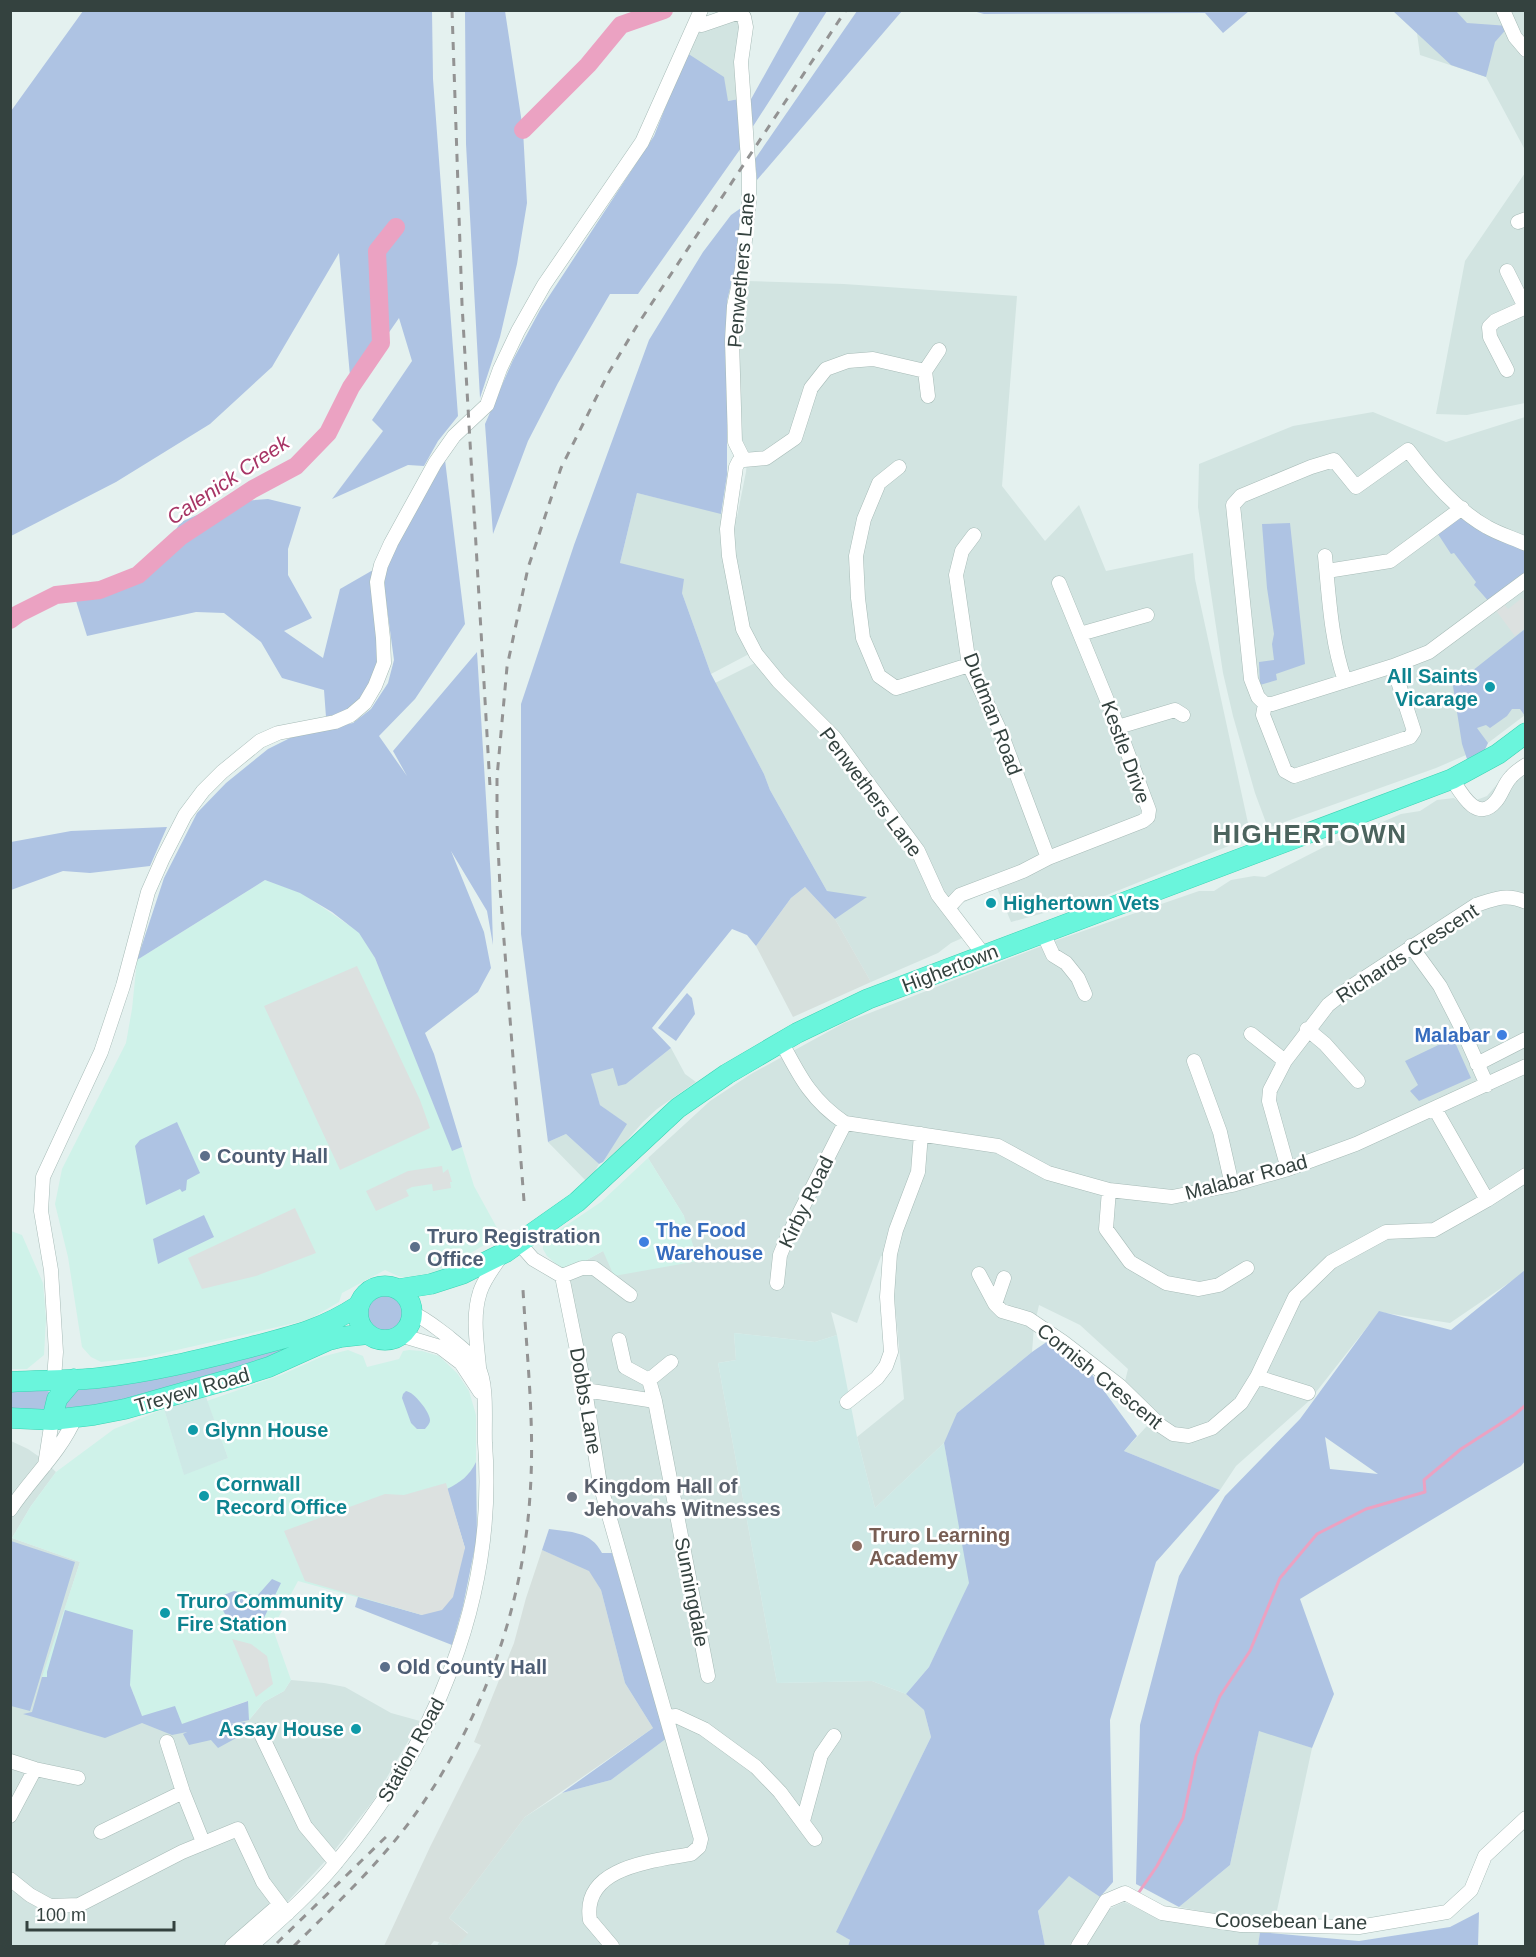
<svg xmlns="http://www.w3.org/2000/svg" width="1536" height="1957" font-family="Helvetica,sans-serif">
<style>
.residential{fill:#d2e4e1}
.commercial{fill:#cff2e9}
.industrial{fill:#d6e0dd}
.education{fill:#cee9e6}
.green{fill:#aec3e3;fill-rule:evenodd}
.parking{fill:#dce1e0}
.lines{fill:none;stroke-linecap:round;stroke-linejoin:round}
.stream{stroke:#eba2c2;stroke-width:3}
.river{stroke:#eba2c2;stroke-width:18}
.minor-casing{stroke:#a7bbb7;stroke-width:15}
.highway-casing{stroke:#3bd3b3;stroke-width:21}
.minor{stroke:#fff;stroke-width:14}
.highway{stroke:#6af5dc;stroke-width:20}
.rail{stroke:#939393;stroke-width:3;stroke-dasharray:8 8;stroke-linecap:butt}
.culture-dot{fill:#0f9aa8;stroke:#fff;stroke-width:2}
.shop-dot{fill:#3f7fe0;stroke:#fff;stroke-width:2}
.service-dot{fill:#5c6f8a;stroke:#fff;stroke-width:2}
.worship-dot{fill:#6b7280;stroke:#fff;stroke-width:2}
.education-dot{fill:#8d6e63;stroke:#fff;stroke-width:2}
.labels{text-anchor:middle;stroke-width:5;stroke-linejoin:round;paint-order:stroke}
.street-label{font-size:20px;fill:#34423f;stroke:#fff}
.culture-label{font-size:20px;font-weight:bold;fill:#0d838f;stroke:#fff;text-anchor:start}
.shop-label{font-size:20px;font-weight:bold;fill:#366cbe;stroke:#fff;text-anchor:end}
.service-label{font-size:20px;font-weight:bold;fill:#4e5e75;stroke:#fff;text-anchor:start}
.worship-label{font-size:20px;font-weight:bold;fill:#5b616d;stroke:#fff;text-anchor:start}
.education-label{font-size:20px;font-weight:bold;fill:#785e54;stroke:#fff;text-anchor:start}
.water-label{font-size:21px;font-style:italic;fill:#a73565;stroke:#fff}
.district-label{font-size:26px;font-weight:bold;letter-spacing:1.5px;fill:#4c645e;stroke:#fff}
</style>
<rect width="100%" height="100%" fill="#e4f1ef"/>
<path class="residential" d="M1414,11H1525V150L1486,77L1420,55Z
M730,20L736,21L740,25L739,99L728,101L687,53L698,33Z
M1525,173V403L1467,415L1436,414L1465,261Z
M746,281L844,284L1017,296L1002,486L1045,541L1079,505L1106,571L1193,553L1195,579L1251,837L1102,897L1011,922L997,888L960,904L959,910L976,932L951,943L938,953L871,982L835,919L827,891L770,790L764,774L715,683L755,663L749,654L711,674L682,593L620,563L637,493L737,517L746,472L748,451L742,439L739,377L740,314Z
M1373,412L1446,442L1525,417V715L1480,749L1436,768L1268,828L1255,793L1233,716L1223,673L1198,507L1199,464L1293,426Z
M1525,757V1272L1450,1323L1379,1312L1309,1401L1236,1466L1220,1490L1124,1451L1158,1414L1125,1381L1128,1369L1080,1325L1039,1305L1034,1327L1032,1352L957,1413L955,1425L944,1443L875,1508L857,1437L904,1399L894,1294L897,1259L881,1256L857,1323L831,1312L837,1335L815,1342L734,1333L736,1360L718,1363L777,1683L872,1681L906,1694L924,1710L931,1737L837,1932L850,1940L848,1946H437L439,1942L457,1946L468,1933L449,1918L525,1817L562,1793L611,1780L667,1738L612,1553L592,1460L565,1272L603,1251L684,1216L648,1158L710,1101L751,1074L844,1023L1060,939L1199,891H1214L1231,880L1254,876L1265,877L1324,847L1401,814L1420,811L1437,800L1454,798L1463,805L1487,796L1511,768Z
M671,1048L685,1074L696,1082L657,1109L643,1122L616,1153L603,1162L626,1124L600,1105L590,1074L613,1067L626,1084Z
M566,1134L599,1164L588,1183L548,1142Z
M11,1441L28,1449L41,1458L56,1472L31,1506L12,1538L80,1562L43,1676L250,1719L264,1702L284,1691L291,1680L324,1683L345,1687L391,1713L420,1721L373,1801L330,1856L276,1914L238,1946H11Z
M1259,1730L1312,1748L1276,1915L1236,1918L1179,1907L1230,1865Z
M1069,1875L1100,1897L1069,1946H1045L1038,1911Z
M1124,1902L1159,1918L1260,1932L1258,1946H1086L1109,1909Z"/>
<path class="commercial" d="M265,880L300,892L359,932L375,958L452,1150L462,1147L474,1186L502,1237L494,1239L438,1273L427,1277H400L385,1270L342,1293L339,1302L308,1320L146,1357L101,1362L91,1357L82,1347L68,1257L55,1204L62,1169L126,1043L132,1009L137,960Z
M648,1158L684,1216L698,1261L614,1276L603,1251L565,1272L547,1256L543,1249V1241L601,1202Z
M11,1231L22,1235L43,1283L46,1319L44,1355L27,1369H11Z
M348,1350L363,1356L367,1367L399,1359L403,1351L409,1350L422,1351L439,1356L457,1373L469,1391L476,1415V1462L470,1474L460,1482L422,1615L298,1581L275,1624V1635L291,1680L284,1691L264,1702L249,1720L247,1701L182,1724L142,1716L130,1685L42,1677L80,1562L12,1538L31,1506L56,1472L114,1429L164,1409L184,1474L228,1458L207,1401L281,1375L321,1357Z"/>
<path class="industrial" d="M805,887L835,919L871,982L793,1017L756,946L791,898Z
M542,1550L589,1570L601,1590L625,1683L653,1728L525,1817L449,1918L468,1934L457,1946L434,1941L430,1946H384L430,1847L481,1745L474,1742L514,1643L526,1598Z"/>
<path class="education" d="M734,1333L815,1342L837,1335L857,1437L875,1508L944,1443L970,1583L929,1667L906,1694L872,1681L777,1683L718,1363L736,1360Z
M206,1397L228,1458L184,1475L164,1409Z"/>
<path class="green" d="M83,11H432L433,79L458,416L438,441L424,466L408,465L332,499L383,431L372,420L412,361L399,318L351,387L339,253L272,367L210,424L116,482L11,536V111Z
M465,11H505L523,130L527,203L517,264L500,337L480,398L466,144Z
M800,11H827L752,128L750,101Z
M857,11H902L757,180L755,159Z
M973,11H1249L1223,33L1205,13L984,14Z
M1393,11H1456L1467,23L1509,26L1495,42L1486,77L1451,65Z
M687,53L724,77L728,101L739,99L741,148L638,294H610L558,383L528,441L493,534L485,424L513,360L540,310L654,136Z
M741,208L737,259L727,301V475L721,514L637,493L620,563L684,579L682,593L711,674L764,774L770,790L827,891L867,897L835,919L805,887L791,898L756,946L747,935L732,929L652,1028L671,1048L626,1084L618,1086L613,1068L591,1074L600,1105L627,1124L603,1162L599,1164L566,1134L548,1142L521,934V704L574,545L649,340L703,252L731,215Z
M445,460L465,624L415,699L379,736L407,776L393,751L477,652L491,880L493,945L487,911L451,851L484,932L491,968L478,992L425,1033L434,1054L462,1147L452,1151L375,958L359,933L332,912L300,893L265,880L137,960L164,878L197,813L226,783L268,749L296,735L353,723L371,709L388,683L394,660L384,586L386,570L398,542Z
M268,499L301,507L288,549V575L312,618L284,631L323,658L340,589L373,570L370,585L376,607L379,663L360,701L339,714L326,717L324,690L282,678L261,642L224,613L196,612L87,636L72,588L124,575L159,554L181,522L227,502Z
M1461,517L1525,550V577L1491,604L1476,587L1474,585L1476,582L1454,553L1451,554L1436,531Z
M1290,523L1305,664L1276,674L1277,680L1260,685L1259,662L1274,660L1272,644L1274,634L1267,588L1262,524Z
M1525,629V716L1520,709H1512L1507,716L1490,728L1486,725L1477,728L1488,743L1483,754L1468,762L1462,744L1452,680L1467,675Z
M167,827L150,866L90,873L63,871L11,890V842L71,831Z
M687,993L692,998L695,1014L676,1041L658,1028Z
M1453,1038L1471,1078L1419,1101L1410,1091L1418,1085L1405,1061Z
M177,1122L200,1173L187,1180L186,1190L182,1192L180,1189L146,1205L135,1146L140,1140Z
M204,1215L214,1237L158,1264L153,1239Z
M1525,1270V1461L1521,1466L1300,1599L1334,1694L1312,1748L1259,1731L1230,1865L1179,1907L1136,1884L1140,1725L1179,1576L1225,1496L1300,1419L1379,1311L1451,1330ZM1325,1437L1378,1474L1330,1469Z
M367 1314a18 18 0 1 1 36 0a18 18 0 1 1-36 0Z
M1061,1332L1137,1436L1124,1451L1220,1490L1156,1562L1110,1720L1113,1882L1100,1897L1069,1876L1038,1911L1045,1946H848L850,1940L836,1932L931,1737L924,1710L906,1694L929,1667L969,1583L944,1443L957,1413L1032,1352Z
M279,1345H307L140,1400L66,1410L63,1405L67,1392Z
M47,1389L51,1395L47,1415L11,1414V1391Z
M406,1391C414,1392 430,1412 430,1420C430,1424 427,1426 425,1429H417L411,1423L402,1398L403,1394Z
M476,1462L477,1537L463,1606L452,1645L355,1607L358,1597L422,1615L465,1548L447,1489C461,1482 469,1476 476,1462Z
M549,1529C570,1532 591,1531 602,1553H612L667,1738L611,1780L562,1793L653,1728L625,1683L601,1590L589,1571L542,1550Z
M11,1541L75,1562L30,1711L11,1706Z
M272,1579L281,1583L260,1626L230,1623L216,1598L234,1591L257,1596Z
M65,1610L133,1630L130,1685L142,1716L175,1706L182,1724L248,1701L249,1720L226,1725L245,1722L249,1731L218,1748L211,1740L189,1745L183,1734L187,1732L172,1735L142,1723L105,1738L23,1714L32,1712L42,1677H47V1672Z
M1479,1912L1478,1946H1258L1260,1932L1359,1941L1450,1927Z"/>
<path class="parking" d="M1522,598L1525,602V628L1515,636L1494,608L1504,604L1508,609Z
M357,966L420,1100L430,1128L340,1170L264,1006Z
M442,1166L443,1173L448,1169L452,1182H450L451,1188L433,1191L432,1184L412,1187L406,1190L409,1196L376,1211L366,1191L408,1171Z
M295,1208L316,1253L256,1276L202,1289L188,1258Z
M446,1483L465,1548L453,1597L442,1610L422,1615L305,1581L284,1531L385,1494L404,1495Z
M232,1639L251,1644L267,1656L273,1684L256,1697Z"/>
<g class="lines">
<path class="stream" d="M1137,1895L1157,1866L1183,1818L1196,1756L1220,1696L1250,1651L1280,1578L1317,1534L1366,1509L1425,1492L1424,1480L1461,1449L1514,1415L1526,1405"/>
<path class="river" d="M523,130L588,65L621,25L664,10
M10,620L18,614L56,595L100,590L138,575L180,537L253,489L296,466L328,433L351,387L381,343L377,251L396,227"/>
<g class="minor-casing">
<path id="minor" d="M1503,10L1515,37L1526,50
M695,24L702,25L737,13L744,17L746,27L741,62L749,174V202L742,269L734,306L732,340L735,442L744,460L739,461L736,467L727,529L729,556L743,629L756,654L779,682L834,737L918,851L938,895L984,955
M1518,222L1526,219
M1507,271L1525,307
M1507,370L1490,337L1489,327L1495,321L1526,307
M928,396L925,371L939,350
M744,460L766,458L795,438L811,388L826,369L848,361L873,359L925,371
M899,467L879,483L864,519L856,556L858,598L863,638L879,676L896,688L969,665
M974,535L962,551L956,575L969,665L1001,733L1048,858
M1526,544C1513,538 1499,534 1487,527C1456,510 1429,478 1408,450L1356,487L1334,460L1311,467L1241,496L1233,505L1251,679L1258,697L1265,704H1272L1393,666L1429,652L1526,580
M1325,556C1329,597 1331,641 1345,681
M1327,571L1390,561L1462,508
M1080,634L1147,615
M1265,704L1263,715L1285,771L1294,776L1410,737L1414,731L1393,666
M1118,727L1175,710L1183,715
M1452,779C1461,793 1477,824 1496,801C1502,794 1504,784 1511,777C1515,772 1520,769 1526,765
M948,908L960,895L1023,871L1048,858L1143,821L1148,817L1149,810L1118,727L1059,583
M1043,933L1053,955L1066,963L1078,978L1085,994
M1411,946L1440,986L1462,1029L1487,1085
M1307,1029L1325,1044L1358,1081
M1251,1034L1285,1061
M782,1043C800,1077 812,1101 845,1123L998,1146L1048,1173L1109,1190L1172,1197L1232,1185L1288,1169L1356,1144L1526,1066
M1194,1061L1220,1132L1232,1185
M1477,1064L1526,1039
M1435,1109L1487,1200
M1288,1169L1269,1101L1270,1090L1285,1061L1328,1005L1352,986L1476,905C1494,899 1507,893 1526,902
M1109,1190L1106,1229L1130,1262L1166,1283L1199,1289L1219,1285L1247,1268
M519,1243L533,1259L562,1276L585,1390L600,1484L701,1839L699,1847L691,1854C655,1861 581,1866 590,1920L612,1946
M979,1274L995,1304L1002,1311L1029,1319L1063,1342L1120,1386L1161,1426L1173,1434L1189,1436L1212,1428L1241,1403L1257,1377L1295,1297L1331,1262L1386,1232L1434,1230L1487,1200L1526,1175
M562,1276L582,1268H594L630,1295
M777,1283L780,1255L787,1238L845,1123
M995,1304L1004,1278
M400,1335L440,1347L461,1363L480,1392
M619,1340L625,1367L649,1380L655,1401
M479,1367C477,1343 472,1316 480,1292C484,1279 494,1267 501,1256
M1257,1377L1308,1393
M54,1379L56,1352L51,1270L41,1211L43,1177L101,1052L123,986L148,892L163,858L185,815L203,791L222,772L260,741L278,733L335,722L351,715L365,703L375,686L384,663L383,638L377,582L381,565L391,543L435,463L454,436L487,405L500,369L518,331L544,285L642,142L701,10
M649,1380L671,1362
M585,1390L655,1401L708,1676
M847,1402L877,1378L886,1366L891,1352L887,1297L890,1254L896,1230L918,1172L921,1134
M45,1465L52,1420
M10,1510C31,1478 60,1453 75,1418
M667,1717L676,1716L704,1729L756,1767L780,1792L815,1839
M259,1730L305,1826L336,1863
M167,1742L183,1792L203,1842
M10,1761L35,1769L78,1778
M10,1816L35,1769
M803,1821L821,1755L834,1736
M101,1832L183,1792
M10,1879L30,1895L50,1906L79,1905L182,1852L238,1829L263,1882L287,1914
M232,1946L279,1905
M251,1946C280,1920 310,1894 335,1864C434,1746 497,1599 485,1443C484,1422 488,1385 478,1367C471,1354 457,1344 446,1335C435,1327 425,1318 412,1313
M1078,1946L1106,1901L1125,1893L1162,1913L1241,1925L1359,1927L1447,1912L1471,1890L1485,1856L1526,1818"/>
</g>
<g class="highway-casing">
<path id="highway" d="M358 1313a27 27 0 1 1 54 0a27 27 0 1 1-54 0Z
M399,1289L431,1284L462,1274L506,1252L577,1202L678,1108L727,1074L797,1033L868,999L1452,779L1498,754L1526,733
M10,1382C40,1380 69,1381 98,1378C150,1372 200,1360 251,1347C293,1336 321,1330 358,1306
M10,1418L52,1420L94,1415L125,1409L238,1377L269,1367L329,1340L341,1337L368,1334
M52,1420L57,1399L74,1379"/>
</g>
<use href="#minor" class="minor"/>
<use href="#highway" class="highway"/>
<path class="rail" d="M452,10L462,304L490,786
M524,1201L500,888L497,823V777L507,667L528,568L561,468L609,372L638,324L846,10
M277,1943L391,1832
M294,1946C334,1906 377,1866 411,1820C480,1726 523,1611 530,1495C535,1427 527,1358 523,1290"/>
</g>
<g class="culture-dot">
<circle cx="1490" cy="687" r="6"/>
<circle cx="991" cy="903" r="6"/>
<circle cx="193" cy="1430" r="6"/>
<circle cx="204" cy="1496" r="6"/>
<circle cx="165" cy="1613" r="6"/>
<circle cx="356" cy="1729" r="6"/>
</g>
<g class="shop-dot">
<circle cx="1502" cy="1035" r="6"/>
<circle cx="644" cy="1242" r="6"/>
</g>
<g class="service-dot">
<circle cx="205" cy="1156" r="6"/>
<circle cx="415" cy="1247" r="6"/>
<circle cx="385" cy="1667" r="6"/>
</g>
<circle class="worship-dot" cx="572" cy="1497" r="6"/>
<circle class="education-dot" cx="857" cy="1546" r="6"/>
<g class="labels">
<g class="street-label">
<text transform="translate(741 270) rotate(-85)" y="7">Penwethers Lane</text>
<text transform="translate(993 714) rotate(69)" y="7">Dudman Road</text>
<text transform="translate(1126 752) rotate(70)" y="7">Kestle Drive</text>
<text transform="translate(871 792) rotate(53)" y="7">Penwethers Lane</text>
<text transform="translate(1407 953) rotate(-33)" y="7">Richards Crescent</text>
<text transform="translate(950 968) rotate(-21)" y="7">Highertown</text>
<text transform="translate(1246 1177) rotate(-15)" y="7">Malabar Road</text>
<text transform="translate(806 1202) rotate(-64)" y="7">Kirby Road</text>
<text transform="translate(1100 1376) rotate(39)" y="7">Cornish Crescent</text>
<text transform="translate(192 1390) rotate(-16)" y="7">Treyew Road</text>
<text transform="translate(586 1401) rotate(80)" y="7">Dobbs Lane</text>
<text transform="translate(692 1592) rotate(79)" y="7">Sunningdale</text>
<text transform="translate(411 1750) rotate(-61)" y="7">Station Road</text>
<text transform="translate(1291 1921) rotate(1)" y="7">Coosebean Lane</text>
</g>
<g class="culture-label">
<text x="1478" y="683" text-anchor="end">All Saints<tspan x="1478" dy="23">Vicarage</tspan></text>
<text x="1003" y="910">Highertown Vets</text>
<text x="205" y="1437">Glynn House</text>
<text x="216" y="1491">Cornwall<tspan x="216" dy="23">Record Office</tspan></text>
<text x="177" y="1608">Truro Community<tspan x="177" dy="23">Fire Station</tspan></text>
<text x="344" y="1736" text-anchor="end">Assay House</text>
</g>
<g class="shop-label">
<text x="1490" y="1042">Malabar</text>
<text x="656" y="1237" text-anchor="start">The Food<tspan x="656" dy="23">Warehouse</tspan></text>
</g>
<g class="service-label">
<text x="217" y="1163">County Hall</text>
<text x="427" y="1243">Truro Registration<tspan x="427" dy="23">Office</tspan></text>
<text x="397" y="1674">Old County Hall</text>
</g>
<g class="worship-label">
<text x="584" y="1493">Kingdom Hall of<tspan x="584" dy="23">Jehovahs Witnesses</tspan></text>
</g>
<g class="education-label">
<text x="869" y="1542">Truro Learning<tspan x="869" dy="23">Academy</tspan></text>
</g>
<g class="water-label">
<text transform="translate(228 480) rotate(-34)" y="7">Calenick Creek</text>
</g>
<g class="district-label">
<text x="1310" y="843">HIGHERTOWN</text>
</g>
</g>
<rect width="1536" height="1957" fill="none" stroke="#34423f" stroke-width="24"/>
<path d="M27 1921v9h147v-9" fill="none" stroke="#34423f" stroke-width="3"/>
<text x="36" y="1921" font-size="18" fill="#34423f" stroke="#ffffff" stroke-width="4.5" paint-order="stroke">100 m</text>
</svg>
